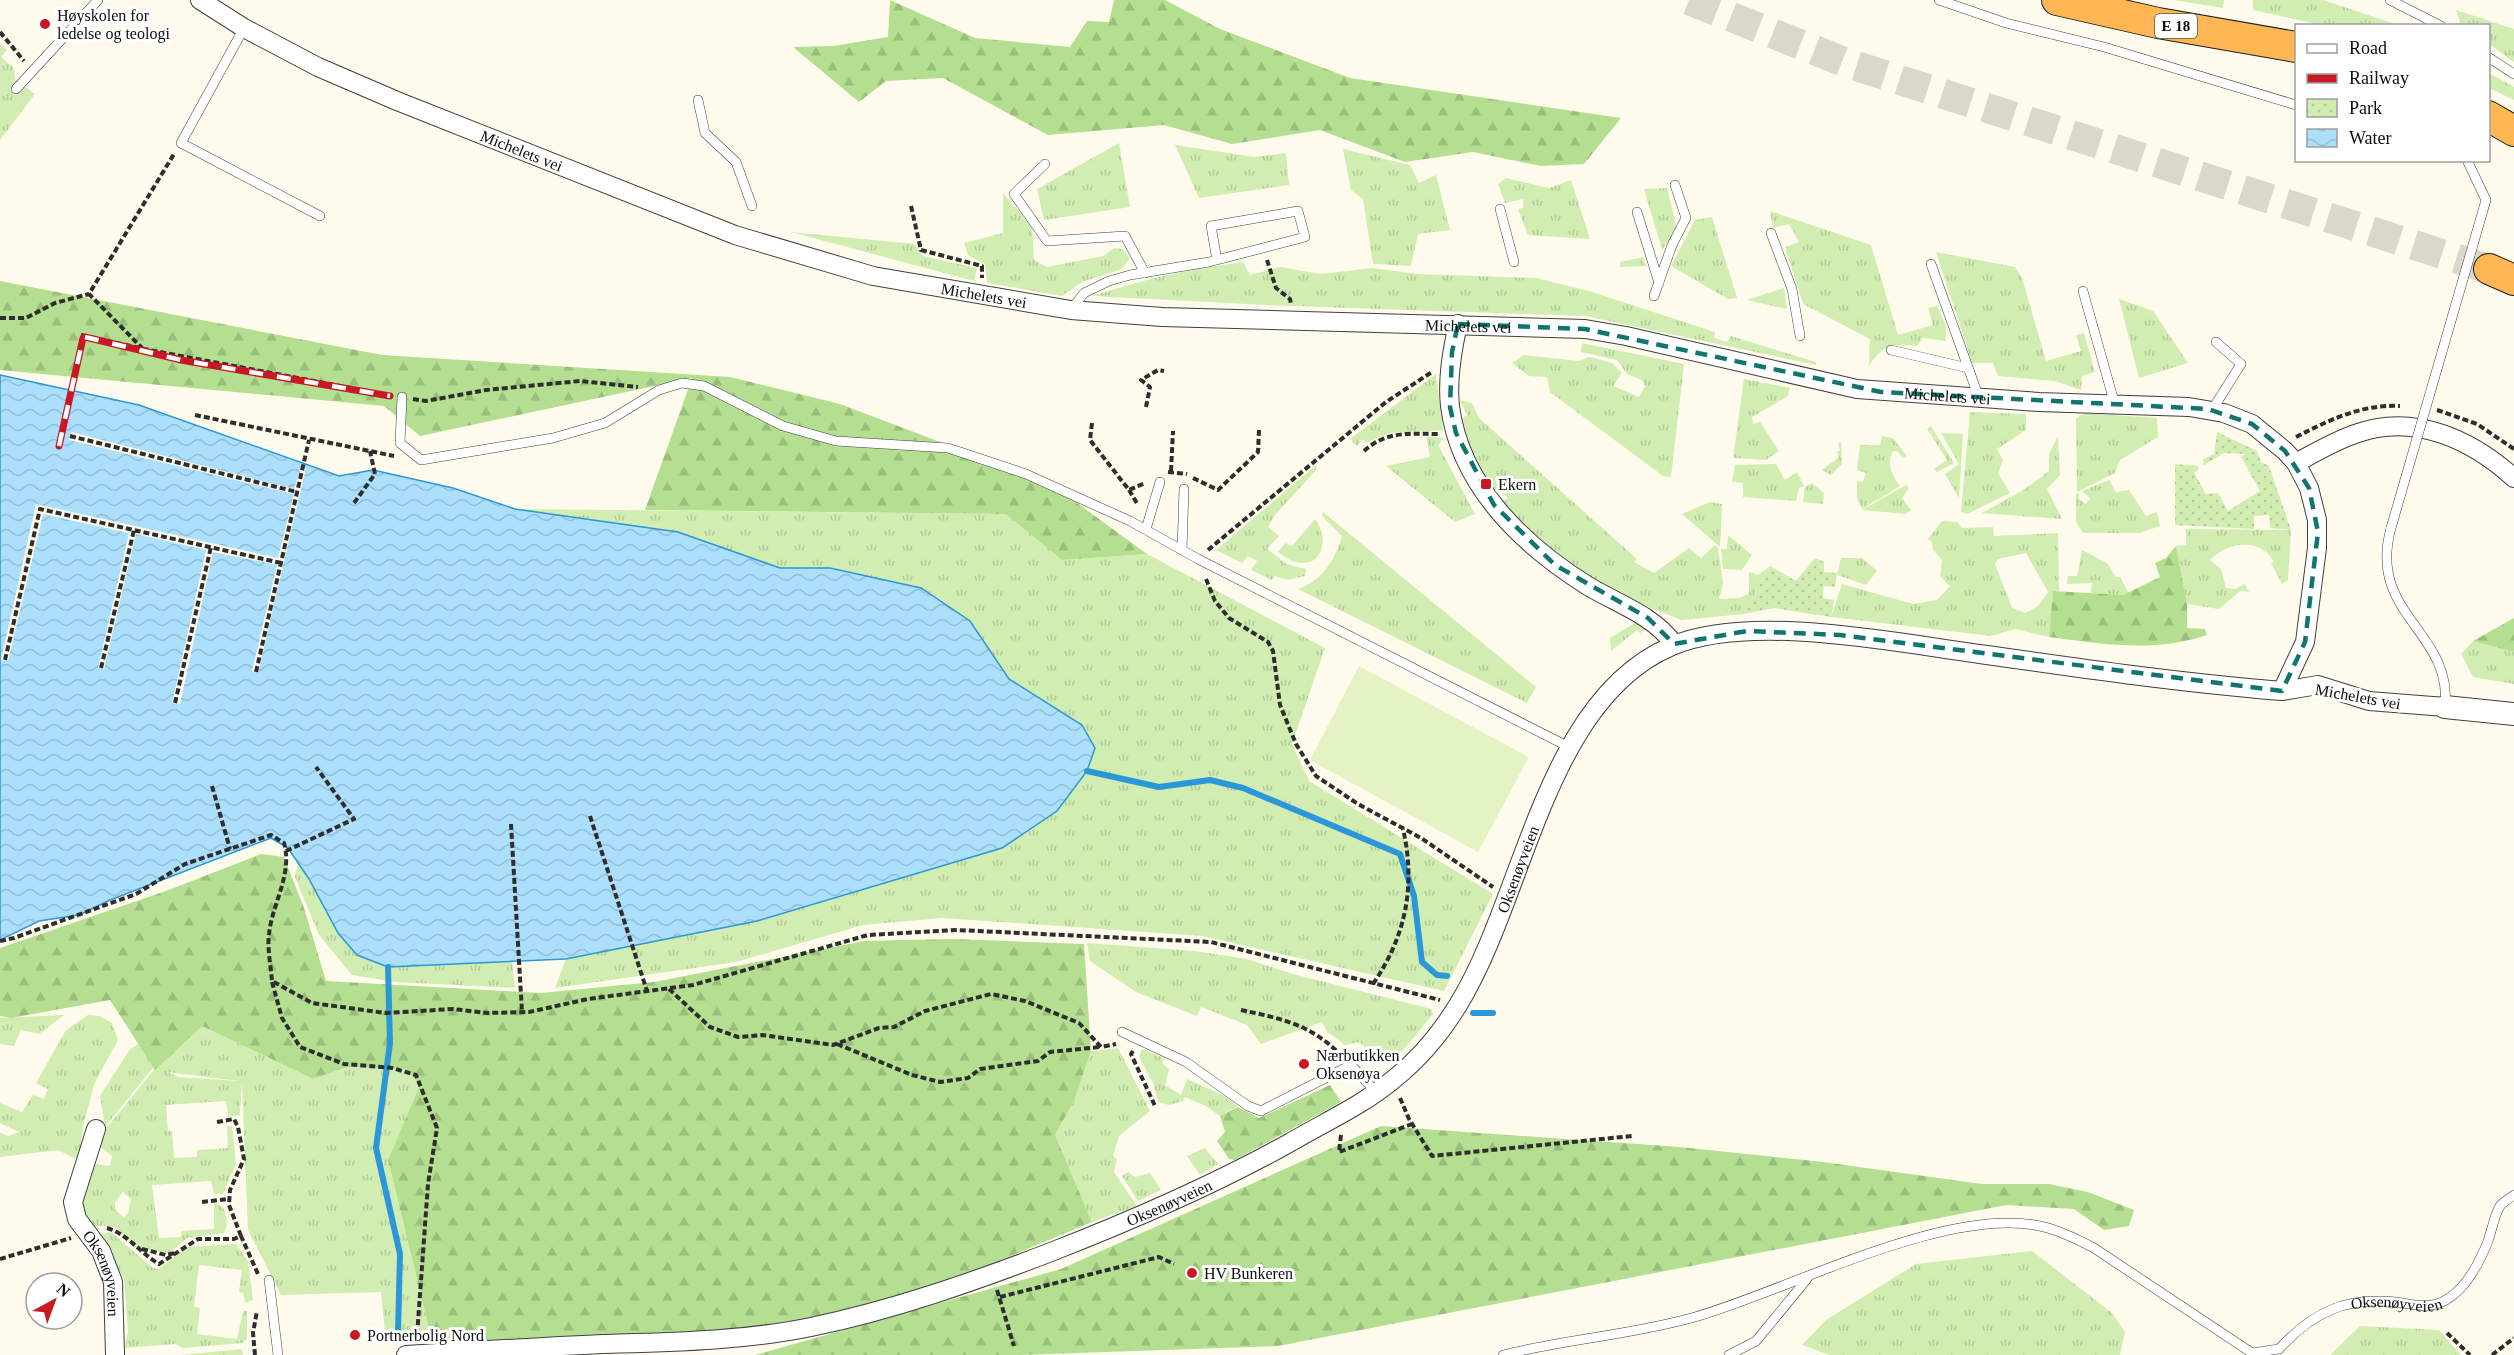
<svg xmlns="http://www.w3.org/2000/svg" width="2514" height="1355" font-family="'Times New Roman',serif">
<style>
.grass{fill:url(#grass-tufts);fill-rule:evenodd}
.forest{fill:url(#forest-firs)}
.park{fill:url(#park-dots)}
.pitch{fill:#e4f3c4}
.water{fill:url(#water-waves);stroke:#2b97d9;stroke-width:1.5}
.pier{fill:#fffbec}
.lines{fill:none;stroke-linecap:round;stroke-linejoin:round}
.stream{stroke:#2b97d9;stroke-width:6}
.trunk-tunnel{stroke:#dbd7ca;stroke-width:30;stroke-dasharray:30 15;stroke-linecap:butt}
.service-casing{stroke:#3f3f3f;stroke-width:10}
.minor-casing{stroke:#3f3f3f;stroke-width:20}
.tertiary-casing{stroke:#3f3f3f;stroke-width:24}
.trunk-casing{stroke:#1d1d1d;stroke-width:32}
.path{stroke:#2e2e2e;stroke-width:4;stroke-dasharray:6 3;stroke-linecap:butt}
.service{stroke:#fff;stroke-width:9}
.minor{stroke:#fff;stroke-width:18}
.tertiary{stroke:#fff;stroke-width:22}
.trunk{stroke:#ffb653;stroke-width:30}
.rail-casing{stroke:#c91824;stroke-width:7}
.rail{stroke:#fff;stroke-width:4.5;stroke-dasharray:14;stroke-linecap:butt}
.service-bridge-casing{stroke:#3f3f3f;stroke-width:10;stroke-linecap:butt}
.service-bridge{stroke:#fff;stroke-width:9}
.marked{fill:none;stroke:#0f766e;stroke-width:4.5;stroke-dasharray:12 8;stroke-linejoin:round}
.poi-dot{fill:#c91824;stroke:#fff;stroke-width:2}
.labels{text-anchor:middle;stroke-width:6;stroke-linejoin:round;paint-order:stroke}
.shield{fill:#fff;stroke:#555;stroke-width:1.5}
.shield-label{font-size:15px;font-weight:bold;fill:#0c0c0c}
.poi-label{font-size:16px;fill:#0c0c0c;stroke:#fff;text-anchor:start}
.street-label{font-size:16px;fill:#0c0c0c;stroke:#fff}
</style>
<defs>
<pattern id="grass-tufts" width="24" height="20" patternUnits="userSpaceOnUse" patternTransform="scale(1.5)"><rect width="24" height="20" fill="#d1edb2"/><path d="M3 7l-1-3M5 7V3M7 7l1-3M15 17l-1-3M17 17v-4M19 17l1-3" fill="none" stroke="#b2ca98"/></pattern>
<pattern id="forest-firs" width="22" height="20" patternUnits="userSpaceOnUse" patternTransform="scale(1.5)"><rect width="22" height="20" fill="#b5df90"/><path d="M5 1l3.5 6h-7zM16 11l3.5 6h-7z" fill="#9abe7b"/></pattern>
<pattern id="park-dots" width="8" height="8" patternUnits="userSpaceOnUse" patternTransform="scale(1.5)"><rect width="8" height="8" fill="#d1edb2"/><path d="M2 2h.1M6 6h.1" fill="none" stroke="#b2ca98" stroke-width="1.8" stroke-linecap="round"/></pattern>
<pattern id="water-waves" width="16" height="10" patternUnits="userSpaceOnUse" patternTransform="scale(1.5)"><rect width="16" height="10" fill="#abdffc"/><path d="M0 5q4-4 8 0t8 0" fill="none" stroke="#92bed7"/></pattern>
</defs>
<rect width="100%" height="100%" fill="#fffbec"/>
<path class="grass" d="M2174,0H2224L2223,8Z
M2253,0H2323L2398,25H2321L2253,10Z
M2456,10L2514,29V62L2489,44L2488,26L2461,25Z
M0,43L7,50L1,57L14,68L15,79L35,94L0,140Z
M2489,73L2514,87V100L2489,88Z
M1119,143L1130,207L1044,220L1037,189Z
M1175,145L1254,157L1286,153L1289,185L1199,198Z
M1343,149L1410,165L1419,183L1436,175L1450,230L1418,234L1411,266L1373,264L1363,199L1351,190Z
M1506,178L1549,188L1571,180L1590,239L1528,235L1518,209L1523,208V199L1505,203L1498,184Z
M1667,188L1677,229L1662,250L1644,189Z
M1003,193L1032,227L1034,260L1047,267L1103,256L1114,248L1122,249L1130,258L1122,269L1082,282L1062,296L987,283L985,264L968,255L964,243L1003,233Z
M1770,211L1871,245L1898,335L1933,325L1928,308L1937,306L1946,326V341L1923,338L1917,346C1893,344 1882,345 1869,366L1870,339L1803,304L1785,247L1799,242L1789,224L1773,228Z
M1712,217L1737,298L1728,299L1671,266L1695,220Z
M791,232L915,244L923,256L977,268L974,281Z
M1936,252L2015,267L2022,278L2046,361L2081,351L2076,335L2084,333L2095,372L2082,376L2081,390L2055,381L1998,376L1993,363H1972Z
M1643,257L1646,266L1620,267V262Z
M1243,262L1250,275L1281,267L1320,274L1372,268L1417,274L1536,278L1589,291L1715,332L1714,338L1727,342L1731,336L1816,362V365L1585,316L1266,305L1093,296C1143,279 1191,269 1243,262Z
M1784,288L1787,309L1746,300Z
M2119,299L2153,311L2188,363L2139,378Z
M1582,343L1684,364L1671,477L1663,476L1550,392L1547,377L1529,376L1512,363L1524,355L1579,361L1589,357L1612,363L1622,373L1613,386L1639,397L1645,386L1642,380L1627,374L1617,360L1581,352Z
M1436,374L1443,430L1390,433L1366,443L1363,439L1357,446L1350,439Z
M1744,379L1790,388L1788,396L1752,417L1753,424L1760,422L1779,451L1766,460L1733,458Z
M1460,400L1472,403L1479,418L1637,559L1634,562L1654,573L1689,548L1701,558L1715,545L1718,548L1723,583L1719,599L1739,598L1749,594V572L1758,575L1770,566L1744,614L1682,620L1639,604L1567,563L1530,533L1496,499L1498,496L1503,501L1508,498L1501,491L1496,497L1475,460L1461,419L1467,415Z
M1970,412L2026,414V430L1997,449L2003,460L1998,473L2010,493L1967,514L1961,512Z
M2084,413L2157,418L2158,437L2120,460L2115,473L2077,492L2076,419Z
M1931,426L1954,463L1937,472L1934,469L1947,460L1927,429Z
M1941,433L1963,434L1959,498L1945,474L1959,464Z
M1426,436L1444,438L1438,445L1475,514L1455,522L1386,466L1430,457Z
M1882,436L1893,438L1907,456L1903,458L1897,451H1893C1886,464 1892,475 1900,486L1862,509L1857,499V481L1863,482L1866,473L1857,470L1860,445H1880Z
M2058,436L2060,475L2047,489L2062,519L1982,513L2025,489L2049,471V454Z
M1841,441L1842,464L1831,475L1822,470L1839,457L1837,452L1840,450L1838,443Z
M1776,464L1785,480L1797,472L1804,486L1799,488L1796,501L1743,497V483L1732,482L1735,465Z
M1315,466L1318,468L1275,515L1268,527L1279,536L1267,549L1288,565L1306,569L1305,576L1288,580L1275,576L1272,580L1251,570L1257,561L1248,556L1242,563L1216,550Z
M2109,480L2116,492L2129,490L2146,516L2157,512L2160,526L2139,533H2083L2076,522V494L2079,493V499L2086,504L2090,498L2082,491Z
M1812,483L1824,493L1823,504L1803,502L1805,487Z
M1906,485L1909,488L1902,498L1911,510L1906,514L1862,510Z
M1710,502L1722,504L1720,547L1682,514Z
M515,509L1007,514L1062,560L1147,554L1325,648L1292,744L1309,781L1493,894L1444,991L1202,936L942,918L863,925L736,962L555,988L566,959L757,921L1081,777L1087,771L1081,725L1009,679L970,621L921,588L830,568L780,569L678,532Z
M1323,512L1536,687L1527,703L1298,589C1321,582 1336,559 1342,536L1322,516Z
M1315,519C1329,538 1324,569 1295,562C1290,561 1283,555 1278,552L1285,543L1292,546Z
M1942,521L1957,522L1962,528L1993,527L1994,536L2058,533L2059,591L2053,592L2049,637L2015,629L1991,636L1831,617L1842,584L1913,604L1937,600L1950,586L1940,576L1942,560L1933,550L1932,542L1928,539ZM2026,553L2048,592L2038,606L2025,613L2012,608L1995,564L1998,559Z
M2186,529L2291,530L2288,580L2282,584L2271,563L2274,562C2261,537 2228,542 2210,560L2221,569L2226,588L2235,589L2245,584L2249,592L2240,591L2219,609L2187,604L2176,546L2186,545Z
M1728,535L1752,555L1742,570L1723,569L1721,549H1727Z
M2082,550L2107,563L2116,577H2120L2129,593L2123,595L2095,594L2091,592L2092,583L2067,584L2068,576H2077Z
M1841,558H1862L1877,571L1866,585L1837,575Z
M1638,621L1646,630L1640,633L1637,630L1611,651L1610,638Z
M2473,641L2514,652V684L2473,677L2461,654Z
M298,863L388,967L512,961L515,988L395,982L352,975L319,935L295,877Z
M1087,943L1195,951L1247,959L1293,974L1431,1009L1433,1014L1407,1046L1388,1063H1382L1359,1042L1345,1045L1327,1032L1322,1022L1261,1044L1247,1025L1201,1007L1197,1016L1136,992L1090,961Z
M64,1015L39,1034L21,1030L14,1046L0,1044V1018Z
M88,1015L99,1016L112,1023L118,1040L95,1082L84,1122L78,1160L58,1150L0,1157V1133L9,1136L19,1132L0,1123V1103L22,1112L33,1095L44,1099L48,1089L36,1083L66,1030Z
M202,1026L313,1079L346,1067L406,1069L420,1085L388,1161L432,1341L386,1343L381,1292L281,1295L248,1230L242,1082L240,1115L228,1117L226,1101L166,1105L168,1131H172L174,1158L197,1157V1150L228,1148L227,1126H232L236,1164L223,1194H214L211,1181L152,1185L159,1238L181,1237V1231L214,1229V1203L222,1206C227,1216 229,1222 224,1233L187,1238L171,1252C162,1252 147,1251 138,1247C113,1235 130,1222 89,1227L78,1201L81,1190L88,1186L94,1164L110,1166L112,1156L99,1146L103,1132L158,1065L156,1064L105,1127L100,1096L130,1049L147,1040ZM167,1072L239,1081L179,1077ZM123,1192L131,1199L128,1213L124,1218L115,1209V1202Z
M1118,1048L1150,1111L1119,1136L1113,1156L1117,1159L1114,1172L1137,1206L1092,1222L1055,1135L1074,1101L1091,1051Z
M1142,1049L1162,1057L1163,1064L1169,1069L1165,1085L1181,1095L1187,1079L1225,1096L1238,1106L1220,1116L1206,1106L1185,1097L1183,1101L1169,1105L1158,1102L1154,1085L1139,1057Z
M1205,1148L1218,1164L1200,1175L1187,1156Z
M1128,1172L1135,1177L1150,1173L1161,1190L1138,1201L1122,1176Z
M111,1232L153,1268L159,1269L187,1247L236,1244L248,1261L253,1300L245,1303L243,1293L239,1292L242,1270L199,1265L194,1307L200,1308L197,1334L237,1339L243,1311H247V1339L242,1343L183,1348L175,1344L124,1348L128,1332L124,1279L96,1235Z
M2032,1251L2112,1313L2125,1332L2120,1355H1829L1802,1345L1826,1320L1916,1264Z
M2360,1326L2439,1330L2461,1355H2330Z
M242,1349L243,1355H182Z"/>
<path class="forest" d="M890,0L975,38L1070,47L1087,21L1109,22L1114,0H1165L1220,29L1350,78L1621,118L1584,164L1541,166L1473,152L1405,162L1320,130L1232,144L1164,125L1048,135L943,78L886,81L859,102L793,47L833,46L888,37Z
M0,281L382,355L730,377L840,404L1051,484L1147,554L1062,560L1006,514L645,510L692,378L420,436L384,406L0,370Z
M2176,546L2187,604V628L2205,629L2207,635C2153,653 2104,644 2049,637L2053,591L2123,595L2160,577L2155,563L2166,558Z
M2514,618V652L2473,641Z
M261,854L284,857L304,908L326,981L541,993L654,982L864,941L953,939L1084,944L1091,1051L1074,1101L1055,1135L1092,1222L857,1320L736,1343L432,1341L388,1160L420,1085L406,1069L347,1067L313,1079L202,1026L155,1070L110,1000L11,1018L0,1016V948L166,891Z
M1330,1085L1341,1102L1235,1160L1229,1159L1217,1141L1225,1132L1220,1116L1238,1107L1259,1118Z
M1381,1126L1680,1147L1823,1162L1982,1184H2049L2088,1192L2134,1210L2129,1226L2104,1230L2074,1209L2006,1205L1278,1346L1020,1355H755L1061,1269Z"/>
<path class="park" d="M2217,432L2257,451L2261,462L2269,466L2291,530L2270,528L2269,515L2254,516V529L2175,525V464L2197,466L2199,469L2194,473L2206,494L2218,493L2228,511L2260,491L2241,457L2246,454L2224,453L2204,465L2203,459L2214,454Z
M1815,558L1824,562V572L1837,573L1835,587L1824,586L1822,598L1834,600L1831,617L1774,608L1744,614L1770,566L1796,581Z"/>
<path class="pitch" d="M1359,666L1529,757L1478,852L1310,760Z"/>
<path class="water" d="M0,375L139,405L339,476L373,470L453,488L515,509L678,532L780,568H830L921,588L970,621L1009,679L1082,725L1095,748L1087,771L1057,811L1002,848L757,921L566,959L388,967L357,955L338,933L309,879L288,848L271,838L110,900L79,915L39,921L0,940Z"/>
<path class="pier" d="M71,432L294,489L301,468H306L258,673L252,671L277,565L213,552L180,704L172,703L206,550L136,534L104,669L98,668L129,533L43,514L8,661L1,660L36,504L278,558L294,494L69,440Z"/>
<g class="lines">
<path class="stream" d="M1087,771L1159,787L1210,780L1243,788L1400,854L1414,896L1422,962L1437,975L1447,976
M388,967L390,1043L376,1148L400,1254L398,1332
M1473,1013H1493"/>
<path class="trunk-tunnel" d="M1689,0L1847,63L2489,269"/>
<g class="service-casing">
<g id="service">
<path d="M1939,0L2006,23L2104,47L2296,105"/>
<path d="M2390,0L2441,26"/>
<path d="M244,28L181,143L320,216"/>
<path d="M2488,57L2514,74"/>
<path d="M16,89L98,0"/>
<path d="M698,100L705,133L736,162L752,206"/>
<path d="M1045,164L1014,194L1047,241L1125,236L1145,273"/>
<path d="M1500,209L1514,262"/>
<path d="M1637,212L1659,283"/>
<path d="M1771,233L1792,289L1800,336"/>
<path d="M1931,264L1979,398"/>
<path d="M2083,291L2115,405"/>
<path d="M1654,296L1672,245L1686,218L1675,185"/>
<path d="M1071,310L1084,293L1109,281L1130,275L1209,262L1305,237L1298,211L1211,226L1217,260"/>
<path d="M1891,350L1968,368"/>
<path d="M402,397L400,443L421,460L553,438L605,423L659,390L682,383L704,386L783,426L836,441L948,448L1026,474L1130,521L1198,559L1569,747"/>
<path d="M2212,410L2241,364L2216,342"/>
<path d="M2391,528C2367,615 2453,631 2445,707"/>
<path d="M1146,529L1160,482"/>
<path d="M1182,550L1184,489"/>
<path d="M1122,1032L1186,1062L1248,1106L1261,1111L1351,1065L1376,1092"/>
<path d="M269,1280L278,1355"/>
<path id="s1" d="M1503,1355C1566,1339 1632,1335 1695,1317C1789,1290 1945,1206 2040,1226C2059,1230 2077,1239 2094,1248L2252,1353L2279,1349C2313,1312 2345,1297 2396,1302C2411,1304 2428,1309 2442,1302C2464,1292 2479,1264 2488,1241C2492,1230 2494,1216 2500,1206C2503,1202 2510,1198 2514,1195"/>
<path d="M1729,1355L1756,1341L1807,1279"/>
</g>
</g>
<g class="minor-casing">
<g id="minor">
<path id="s2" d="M200,0L244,28L318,67L397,101L735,235L873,276L1071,310L1162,317L1585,329L1626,336L1857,389L2039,402L2189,407L2224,413L2252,424L2285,451L2296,463L2309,488L2317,520V548L2305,642L2282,691L2318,685L2369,701L2445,707"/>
<path d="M1458,324C1452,351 1447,379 1450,406C1460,486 1524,546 1588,586C1618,604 1653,615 1674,644"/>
<path d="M2296,463C2316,452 2336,440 2358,433C2415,413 2472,440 2514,478"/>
<path id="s3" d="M96,1129L73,1202L77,1219L101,1251L113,1282L115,1355"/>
<path id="s4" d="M406,1355C471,1351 537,1347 603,1344C672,1342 743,1341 811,1327C893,1310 973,1282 1051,1252C1133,1220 1214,1185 1291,1142C1325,1122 1363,1105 1394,1079C1419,1059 1441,1033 1458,1005C1525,897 1545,699 1672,646C1752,612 1902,644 1987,655C2085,669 2183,683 2282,691"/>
</g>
</g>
<g class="tertiary-casing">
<path id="tertiary" d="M2445,707L2514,714"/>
</g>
<g class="trunk-casing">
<path id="trunk" d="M2057,0L2158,23L2296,47
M2488,116L2514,131
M2489,269L2514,280"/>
</g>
<path class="path" d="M0,32L24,61
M911,206L921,250L982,266V278
M1267,260L1276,288L1290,299L1291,304
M0,318H26L55,303L89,294
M81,335L144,349L388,395
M143,349L89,294L174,154
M413,399L426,401L486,390L580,381L638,387
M1146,407L1150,387L1141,380L1158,370L1164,371
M2437,410L2477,424L2514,449
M195,415L394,456
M1092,423L1090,440L1129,490L1145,483
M70,436L297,492
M2296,437C2329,420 2362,404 2400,406
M1364,451C1387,430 1411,434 1439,434
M1171,471L1173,431
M1168,472L1187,474
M1193,478L1218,490L1258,452L1259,430
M1129,490L1138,505
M354,503L375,474L370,451
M1208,550L1386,402L1432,372
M1206,579L1215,601L1229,618L1268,642L1273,651L1280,705L1296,744L1316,776L1358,804L1421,838L1493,887
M5,660L40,509L281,563
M101,668L134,530
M256,672L309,440
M175,703L211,547
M212,786L230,849
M590,816L647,991
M511,824L522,1012
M286,851L354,819L316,767
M0,941L14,938L136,894L185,864L271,835L284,843C293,874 272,904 269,934C267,949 271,966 272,981L312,1003L386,1013L453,1009L487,1013L529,1012L588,999L693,985L868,935L957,930L1211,942L1440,1000
M272,982L282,1018L300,1047L344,1064L392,1068L416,1075L437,1128L428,1184L417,1336
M1373,984C1406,936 1416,885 1403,829
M669,989L710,1027L738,1037L762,1035L833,1045L879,1028L894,1027L925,1011L991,994L1025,1001L1079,1023L1101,1047L1116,1044
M1241,1010C1283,1019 1310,1024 1342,1056
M837,1044L912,1075L940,1082L968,1078L980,1069L1038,1061L1050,1052L1100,1047
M1133,1051L1131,1054L1155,1106
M1400,1098L1409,1119L1432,1156L1632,1136
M217,1122L234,1119L238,1127L244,1159L230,1190L229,1205L241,1236
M1341,1135L1339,1152L1412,1124
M202,1202L229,1199
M107,1228C128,1234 140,1253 159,1264L198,1239H234L241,1236L258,1274
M142,1249L166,1255L175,1253
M0,1259L71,1238
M997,1290L1014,1346
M1000,1297L1159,1257L1174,1264
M2447,1333L2470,1355
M255,1355L253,1333L257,1311
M2492,1355L2514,1338"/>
<use href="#service" class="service"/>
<use href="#minor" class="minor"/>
<use href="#tertiary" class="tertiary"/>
<use href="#trunk" class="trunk"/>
<g class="rail-casing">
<path id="rail" d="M85,337L181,360L390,396
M59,446L83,338"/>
</g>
<use href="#rail" class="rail"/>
<g class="service-bridge-casing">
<path id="service-bridge" d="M2391,528L2486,200L2467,160"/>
</g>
<use href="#service-bridge" class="service-bridge"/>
</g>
<path class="marked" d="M1458,324L1585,329L1881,392L2208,409L2252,424L2285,451L2309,488L2318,532L2305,642L2282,691L1840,635L1747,631L1674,644L1648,618L1555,565L1494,505L1456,433L1450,407L1452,352Z"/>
<g class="poi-dot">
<circle cx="45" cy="24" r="6"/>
<rect x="1480" y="478" width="12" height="12" rx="3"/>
<circle cx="1304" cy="1064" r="6"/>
<circle cx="1192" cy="1273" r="6"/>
<circle cx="355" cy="1335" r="6"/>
</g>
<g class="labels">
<rect class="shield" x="2155" y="14" width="42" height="24" rx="4.5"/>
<g class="shield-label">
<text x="2176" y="31">E 18</text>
</g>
<g class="poi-label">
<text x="57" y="21">Høyskolen for<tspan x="57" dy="18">ledelse og teologi</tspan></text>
<text x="1498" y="490">Ekern</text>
<text x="1316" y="1061">Nærbutikken<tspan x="1316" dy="18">Oksenøya</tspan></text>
<text x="1204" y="1279">HV Bunkeren</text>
<text x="367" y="1341">Portnerbolig Nord</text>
</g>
<g class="street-label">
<text dy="6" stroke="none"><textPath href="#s2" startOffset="356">Michelets vei</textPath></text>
<text dy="6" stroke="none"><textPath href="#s2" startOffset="842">Michelets vei</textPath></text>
<text dy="6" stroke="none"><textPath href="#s2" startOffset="1328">Michelets vei</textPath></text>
<text dy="6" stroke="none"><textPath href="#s2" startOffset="1814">Michelets vei</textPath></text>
<text transform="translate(2358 696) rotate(10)" y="6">Michelets vei</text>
<text dy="6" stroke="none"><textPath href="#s4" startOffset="1290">Oksenøyveien</textPath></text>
<text dy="6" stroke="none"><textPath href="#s4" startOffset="786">Oksenøyveien</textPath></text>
<text dy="6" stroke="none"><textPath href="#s3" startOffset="156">Oksenøyveien</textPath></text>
<text dy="6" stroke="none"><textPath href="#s1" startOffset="964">Oksenøyveien</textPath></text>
</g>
</g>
<rect x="2295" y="24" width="195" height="138" fill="#ffffff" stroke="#9e9e9e" stroke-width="1.5"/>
<rect x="2307" y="44" width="30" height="9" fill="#ffffff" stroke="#9e9e9e" stroke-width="1.5"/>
<text x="2349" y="54" font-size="18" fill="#0c0c0c">Road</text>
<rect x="2307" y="74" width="30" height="9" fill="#c91824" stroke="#9e9e9e" stroke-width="1.5"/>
<text x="2349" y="84" font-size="18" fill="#0c0c0c">Railway</text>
<rect x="2307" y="99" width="30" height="18" fill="url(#park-dots)" stroke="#9e9e9e" stroke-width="1.5"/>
<text x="2349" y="114" font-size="18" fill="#0c0c0c">Park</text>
<rect x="2307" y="129" width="30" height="18" fill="url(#water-waves)" stroke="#9e9e9e" stroke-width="1.5"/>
<text x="2349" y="144" font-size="18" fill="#0c0c0c">Water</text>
<g transform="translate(54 1301) rotate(41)"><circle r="28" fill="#ffffff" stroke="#9e9e9e" stroke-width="1.5"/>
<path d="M0-4.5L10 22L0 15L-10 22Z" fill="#c91824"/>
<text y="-9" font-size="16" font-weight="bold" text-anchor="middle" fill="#0c0c0c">N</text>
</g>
</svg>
